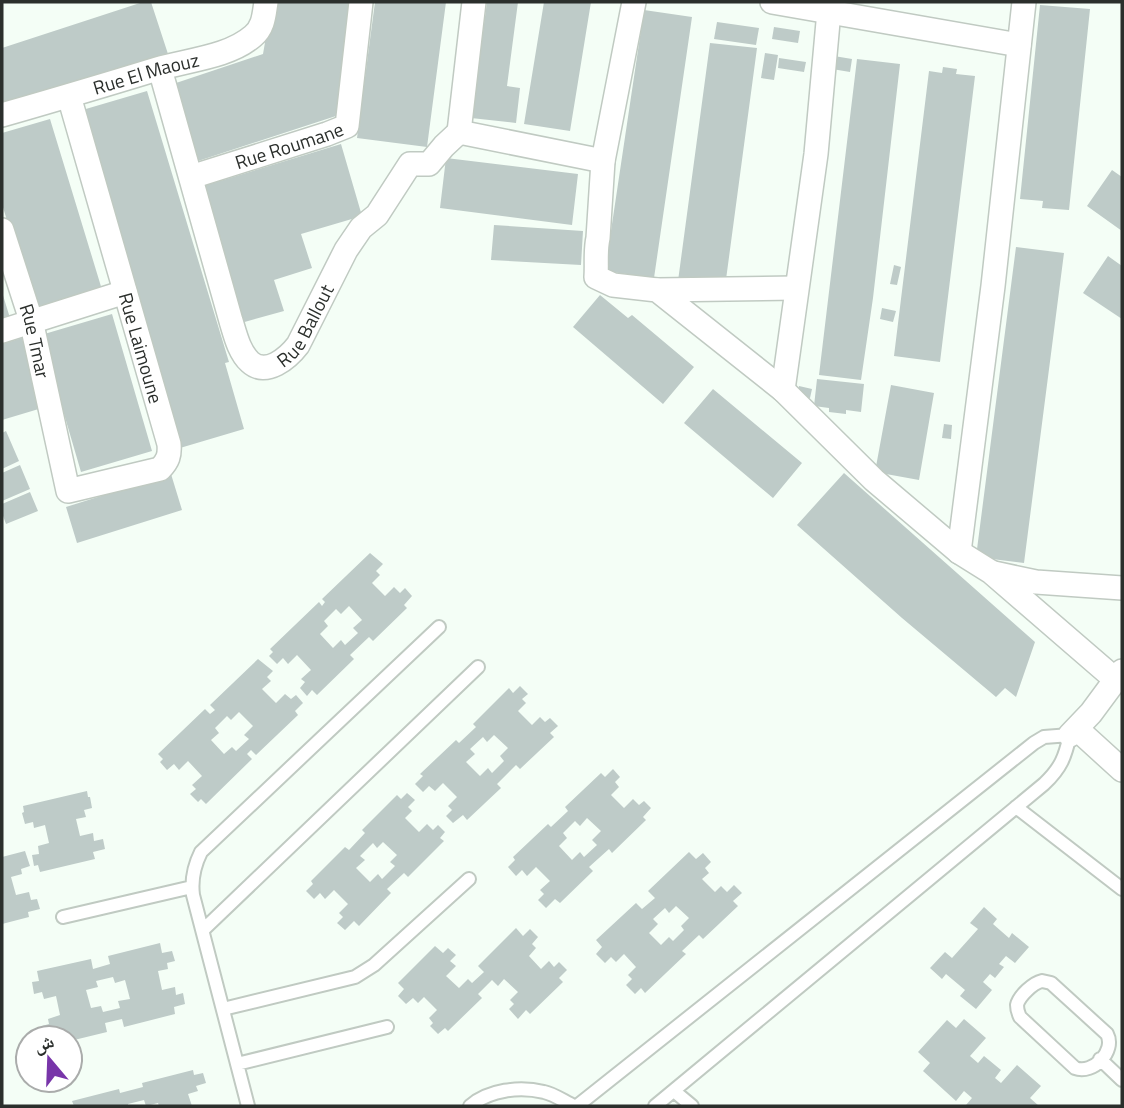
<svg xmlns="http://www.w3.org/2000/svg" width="1124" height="1108" font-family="'Titillium Web','Noto Naskh Arabic',sans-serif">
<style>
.building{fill:#becbc8;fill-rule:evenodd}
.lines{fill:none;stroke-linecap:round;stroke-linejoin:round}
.lane-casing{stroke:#c0cac2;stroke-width:16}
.street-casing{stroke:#c0cac2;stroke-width:26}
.lane{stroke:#fff;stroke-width:12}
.street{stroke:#fff;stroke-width:23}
.labels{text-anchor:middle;stroke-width:6;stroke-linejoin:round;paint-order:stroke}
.street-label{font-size:19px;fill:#2b2f2c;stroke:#fff}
</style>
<rect width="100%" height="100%" fill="#f4fef6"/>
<path class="building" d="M143,2H151L168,54L2,108V48Z
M272,2H353L336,116L195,162L173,84L263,54Z
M375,2H446L427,147L357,138Z
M487,2H518L507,86L520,88L516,123L471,118Z
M544,2H591L570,131L524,124Z
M1040,5L1090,9L1069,210L1042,208L1043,201L1020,199Z
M644,10L692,17L654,278L605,271Z
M717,22L759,28L756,45L714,39Z
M774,27L800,31L798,43L772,39Z
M710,43L757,48L725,287L678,281Z
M765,53L778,55L774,80L761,78Z
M834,56L852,59L850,72L832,69Z
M779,58L806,62L804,72L778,68Z
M857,59L900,64L873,298L861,380L819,375Z
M943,67L957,69L956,74L975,76L940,362L894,356L929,71L942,73Z
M147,91L229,362L225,363L244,429L180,448L79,111Z
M50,119L103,293L35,313L2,204V133Z
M341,144L362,216L301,234L312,268L274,280L284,311L241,323L200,187Z
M446,158L578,174L572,225L440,208Z
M1112,170L1122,177V231L1087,206Z
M494,225L583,231L581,265L491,260Z
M1016,247L1064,253L1024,563L976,557Z
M1108,256L1122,266V319L1083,293Z
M894,265L901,267L897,285L890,284Z
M2,292L10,318L2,321Z
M600,295L628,318L632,315L694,367L663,404L573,327Z
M882,308L896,311L893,322L880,319Z
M112,314L152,451L81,472L41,335Z
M22,338L42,408L2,420V344Z
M817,379L864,384L861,412L846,410V414L829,412V408L814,406Z
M891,385L934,393L919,480L875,472Z
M799,386L812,389L810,398L797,396Z
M713,389L802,463L773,498L684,423Z
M944,424L952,425L951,439L942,438Z
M6,431L19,461L2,469V433Z
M20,465L30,489L2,501V473Z
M844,473L1035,642L1016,697L1005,688L996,697L902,618L797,525Z
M171,474L182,510L77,543L66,507Z
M30,492L38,511L6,524L2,513V504Z
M370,553L383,564L376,571L380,575L372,583L385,596L394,587L400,593L405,588L412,596L404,605L407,608L373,641L369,637L350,655L354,659L317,695L312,690L307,696L300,688L305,682L301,679L311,670L297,655L288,664L283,658L277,664L269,656L273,652L270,649L319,602L322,606L325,602L322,599ZM349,606L362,620L353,628L358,633L345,645L341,640L333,648L320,634L328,626L324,621L336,609L341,614Z
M258,659L273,671L267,677L271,681L262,689L276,703L285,694L291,699L296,695L303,703L295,711L298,715L256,755L251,750L247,754L252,759L206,804L201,799L198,802L190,794L196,789L192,785L202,776L188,761L179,770L174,764L167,770L160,762L163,759L158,754L205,709L210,714L215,710L210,705ZM239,712L253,726L244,735L249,739L236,751L232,747L224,754L211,740L219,733L215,728L227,716L231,720Z
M520,686L528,694L522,699L526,703L518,711L532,725L540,717L545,722L550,718L558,726L550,733L554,737L520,769L516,765L497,784L501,788L467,820L463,815L453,823L446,816L452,810L448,806L457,797L443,783L435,791L429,786L423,792L415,784L423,776L420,774L456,740L459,743L476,727L473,724L509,688L513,693ZM494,735L508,748L500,756L504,761L492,773L488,768L480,776L466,762L475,754L470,749L483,737L487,742Z
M613,769L620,777L615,782L619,787L611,795L624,808L633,799L639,805L644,801L651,808L643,817L646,820L612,853L609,849L589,867L593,871L560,903L555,899L546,908L538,900L544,894L540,890L550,881L536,867L527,876L522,870L516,876L508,867L515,860L513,857L548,824L551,827L568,811L565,807L601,773L605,777ZM587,818L601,831L592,840L597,845L584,857L580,852L572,860L559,846L567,838L563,833L575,821L580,826Z
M87,791L88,797H90L92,808L84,810L86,817L76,819L80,836L93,833L94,841L103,839L105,849L93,852L95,859L40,872L38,865L34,866L32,855L39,854L38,846L49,843L45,825L34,828L33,822L25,824L22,813L24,812L23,806Z
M407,793L415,800L408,807L412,811L405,818L419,832L427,824L433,830L438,825L445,832L440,838L444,841L408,877L404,873L387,889L391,893L359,926L354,921L345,930L337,923L343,917L339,913L348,904L334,890L325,899L320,893L314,899L306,891L313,884L311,881L345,847L349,850L365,833L362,830L397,795L401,799ZM383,842L397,855L390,862L395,866L382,879L378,874L370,882L356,868L365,860L360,856L373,843L377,848Z
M25,851L30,866L21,869L22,874L11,877L16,895L29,892L31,900L37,899L40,909L28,912L29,917L2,924V857Z
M689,852L696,859L703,853L711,862L705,868L709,873L702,879L715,892L721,886L727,892L734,885L742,893L733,901L738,906L703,939L699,935L682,951L686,954L645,993L641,988L635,994L626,985L632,979L628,975L636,967L624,954L616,962L611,957L605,963L596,954L602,947L596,940L636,903L642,909L655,898L648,891ZM676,906L689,918L681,926L684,930L673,941L669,937L661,945L649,933L658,924L653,919L665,908L669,913Z
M984,907L997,919L993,924L1009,938L1012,933L1029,947L1015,963L1006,956L999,964L1004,967L995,978L990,974L983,982L992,990L976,1009L960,996L965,990L946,974L942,979L930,968L945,952L952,958L978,929L970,923Z
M516,928L523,936L530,929L538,937L532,944L536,948L529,956L541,969L549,961L554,967L559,962L567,970L559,978L563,982L530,1014L526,1010L518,1019L509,1009L514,1004L510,1000L518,992L504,979L498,986L492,980L478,994L482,998L448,1031L445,1028L438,1034L430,1026L433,1023L429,1018L437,1010L424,997L418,1003L413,998L406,1004L398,996L404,989L398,983L435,946L443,953L448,948L456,955L450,961L456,966L446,976L459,988L468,979L472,983L484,972L478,966Z
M160,943L162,953L172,951L175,961L167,963L168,969L158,971L162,990L175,987L176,995L183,993L185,1004L174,1007L175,1014L124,1027L122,1019L105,1023L107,1032L70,1041V1038H53L52,1034L44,1036L42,1026L49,1024L48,1019L60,1015L56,996L44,999L42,992L34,994L32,982L39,981L37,971L91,959L93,969L110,964L108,956ZM113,977L115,983L125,980L130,999L118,1001L120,1008L103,1012L101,1006L91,1008L86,990L98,987L96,981Z
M964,1019L986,1038L970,1056L978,1063L984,1056L1001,1070L995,1078L1001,1083L1017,1065L1041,1086L1030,1098L1039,1106H967L966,1105L972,1098L964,1091L956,1101L923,1071L930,1063L918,1052L947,1020L956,1028Z
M193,1070L194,1075L203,1073L206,1083L196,1086L198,1091L188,1094L192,1106H159L158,1103L146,1106L144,1100L128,1104V1106H74L72,1101L119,1089L120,1093L143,1087L142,1083Z"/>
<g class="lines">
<g class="lane-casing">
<path id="lane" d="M1016,807L1122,889
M63,917L192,887
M203,930L478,667
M1042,981L1051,983L1107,1034C1116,1051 1093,1075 1075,1068L1020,1017C1018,1012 1017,1011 1017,1005C1019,996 1033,983 1042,981Z
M223,1009L355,977L374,965L469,879
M1100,1059L1122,1080
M237,1064L387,1027
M674,1091L692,1106
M248,1106L193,895C191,879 194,866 201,852L439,627
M470,1106C489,1090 519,1086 544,1092C554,1094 565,1102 574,1106
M577,1106L1034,743L1044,737L1070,735C1065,757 1061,768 1044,784L655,1106"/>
</g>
<g class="street-casing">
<g id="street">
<path d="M634,2L603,161L598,238C595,251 597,264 596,277L613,285L657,290L783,390L874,480L959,552L991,572L1116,680"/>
<path d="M772,2L1019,45"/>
<path id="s1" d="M160,69L231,321C235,334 239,352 250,362C266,377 288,358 298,345L346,250L361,228L377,215L410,164H429L444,146L459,132"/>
<path id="s2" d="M2,115C54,100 105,85 157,69C188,60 229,57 253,36C264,27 264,14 266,2"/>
<path d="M459,132L603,161"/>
<path d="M459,132L474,2"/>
<path id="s3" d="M191,177L327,134L347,126L361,2"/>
<path id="s4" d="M2,230L31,320L68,491L160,469C168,461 170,455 169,444L69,96"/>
<path d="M657,290L796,288"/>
<path d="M2,331L125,292"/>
<path d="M783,390L816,154L829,11"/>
<path d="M959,552L993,286L1024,2"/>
<path d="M994,573L1036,582L1122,588"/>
<path d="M1077,729L1122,770"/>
<path d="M1070,735L1091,713L1122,671"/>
</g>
</g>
<use href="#lane" class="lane"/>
<use href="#street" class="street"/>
</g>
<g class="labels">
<g class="street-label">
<text dy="7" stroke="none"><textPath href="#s2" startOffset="150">Rue El Maouz</textPath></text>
<text dy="7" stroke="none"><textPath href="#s3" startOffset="103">Rue Roumane</textPath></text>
<text dy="7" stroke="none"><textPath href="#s1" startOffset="385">Rue Ballout</textPath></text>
<text dy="7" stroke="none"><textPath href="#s4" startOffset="116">Rue Tmar</textPath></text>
<text transform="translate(141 348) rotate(74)" y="7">Rue Laimoune</text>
</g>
</g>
<rect width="1124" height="1108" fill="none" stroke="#2b2f2c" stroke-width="7"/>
<g transform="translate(49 1059) rotate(341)"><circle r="33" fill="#ffffff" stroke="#aaacab" stroke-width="2"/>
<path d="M0-5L12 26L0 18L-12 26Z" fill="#7835a9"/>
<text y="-10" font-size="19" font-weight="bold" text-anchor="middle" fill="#2b2f2c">ش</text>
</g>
</svg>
